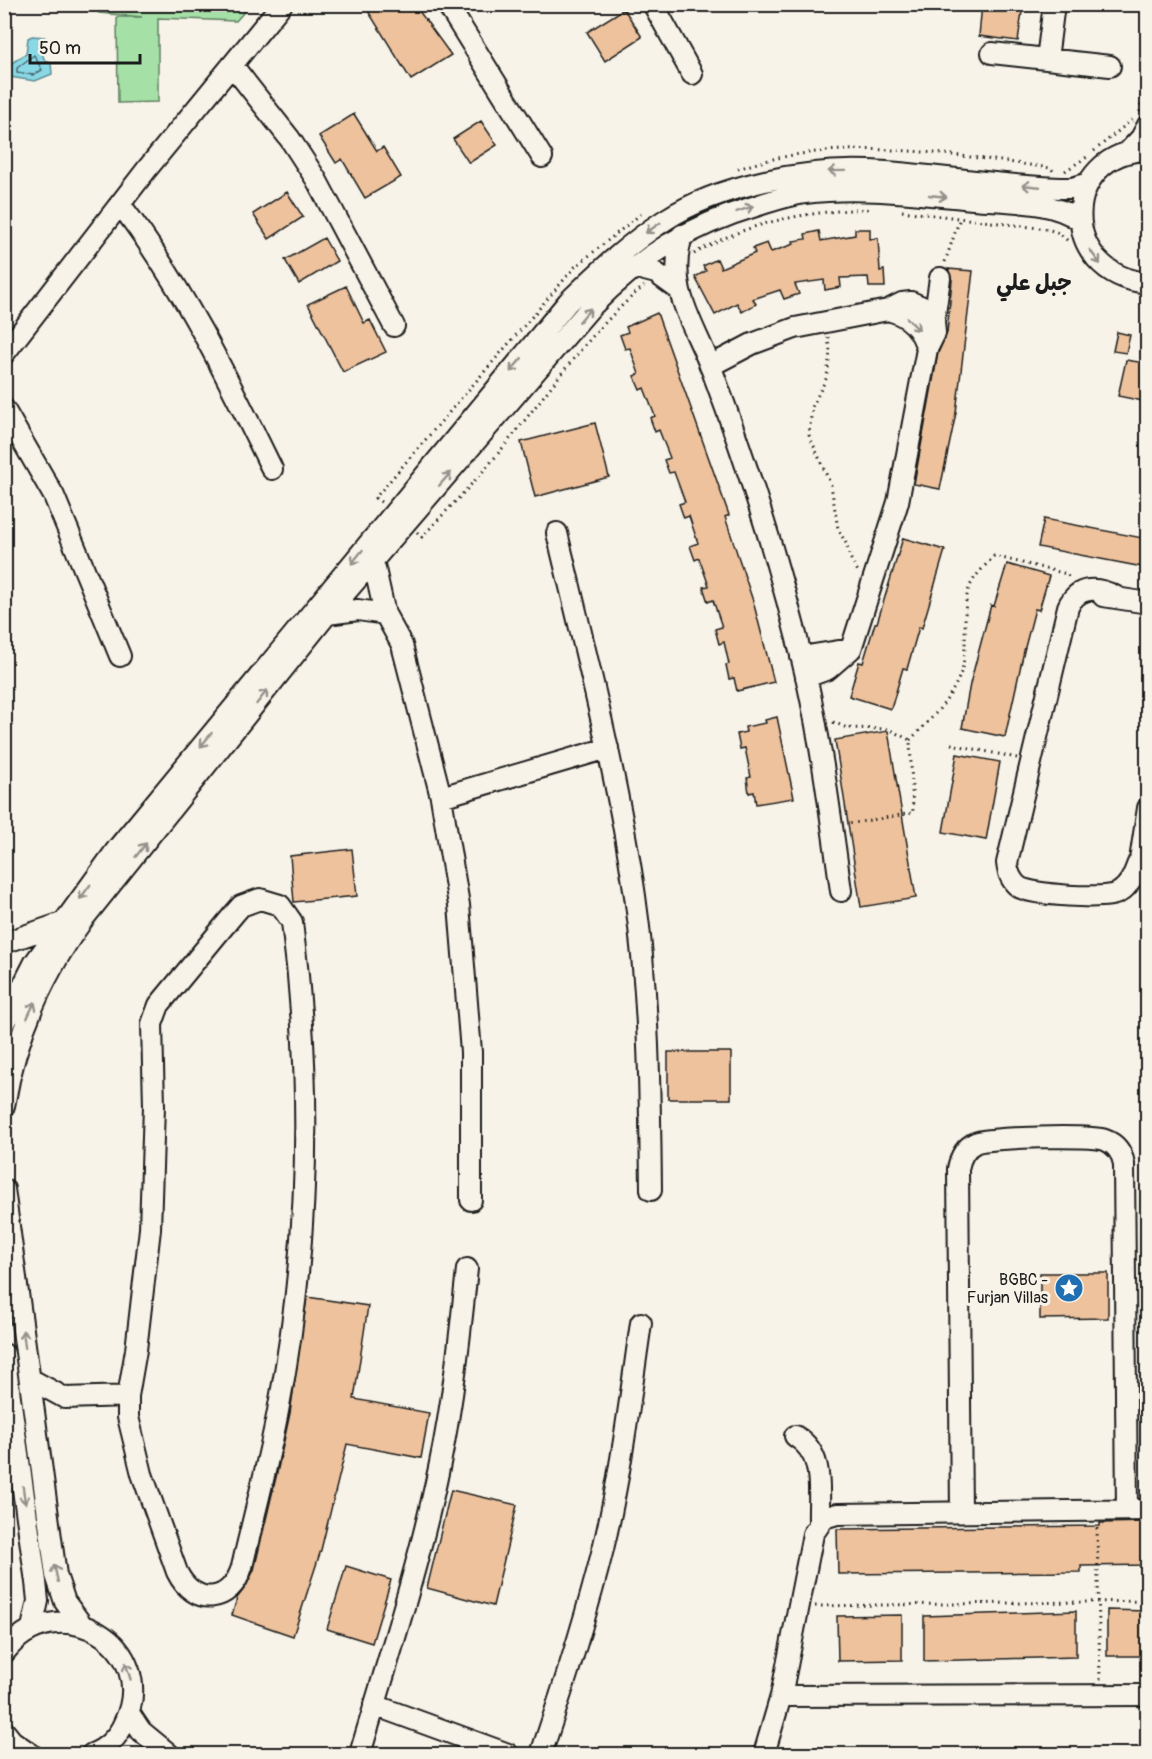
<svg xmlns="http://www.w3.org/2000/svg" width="1152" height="1759" font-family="Pangolin,'Playpen Sans Arabic',sans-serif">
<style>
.green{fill:#a5e0a6;stroke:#607e61;stroke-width:1.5}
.water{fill:#89d8e6;stroke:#5d8d95;stroke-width:1.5}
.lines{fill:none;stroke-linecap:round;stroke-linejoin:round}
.shore{stroke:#48676d;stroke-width:1.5}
.building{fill:#edc29d;stroke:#1c1c1c;stroke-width:1.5}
.minor-casing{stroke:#1c1c1c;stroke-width:24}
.path{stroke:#1c1c1c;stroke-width:3;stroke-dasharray:1.5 4.5;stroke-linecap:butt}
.minor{stroke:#f7f3e8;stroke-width:20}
.oneway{stroke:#94928c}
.labels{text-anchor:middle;stroke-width:6;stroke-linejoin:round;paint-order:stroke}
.poi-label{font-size:16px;fill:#1c1c1c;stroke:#f7f3e8;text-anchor:end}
.district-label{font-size:22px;font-weight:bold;fill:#1c1c1c;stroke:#f7f3e8}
</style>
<rect width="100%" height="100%" fill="#f7f3e8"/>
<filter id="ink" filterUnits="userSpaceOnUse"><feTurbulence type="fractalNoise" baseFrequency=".0167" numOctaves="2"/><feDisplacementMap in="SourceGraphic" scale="12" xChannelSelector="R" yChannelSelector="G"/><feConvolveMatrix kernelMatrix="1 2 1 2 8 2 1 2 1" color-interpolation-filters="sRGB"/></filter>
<g filter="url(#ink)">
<path class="green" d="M90,5H250L236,21L158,18V102L118,103L117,17H142L99,13Z"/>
<path class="water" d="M32,36L45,37L43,56L45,61L51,63L52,74L35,81L10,77V64L26,54L28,38Z"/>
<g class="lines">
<path class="shore" d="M34,55L42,70L33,75L17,72V68Z"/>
</g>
<path class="building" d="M377,4H414L451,55L411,80L368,11Z
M982,4H1023L1018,41L979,36Z
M624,9L642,37L605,61L587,32Z
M354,114L377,151L383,147L401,177L365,198L342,159L336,163L319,136Z
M481,121L497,145L469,163L453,139Z
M287,192L303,217L269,239L253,214Z
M855,229H870V239L878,238L880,271L884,270L885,287H869L868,277L840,278L841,287L825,290L824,280L795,284L799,294L784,299L780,290L753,299L756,304L742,312L737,303L715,315L695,277L706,271L703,266L717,259L721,268L755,253L753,248L767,243L771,252L794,244L793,241L806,239L805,234L819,231L821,241L855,235Z
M324,238L337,261L299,284L285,260Z
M948,269L973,271L956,413L940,489L914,484L938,353L947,333L952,280Z
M346,286L364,323L370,320L386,352L343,372L308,304Z
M657,313L729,515L725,517L753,601L774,682L737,691L734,678L729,679L726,665L729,664L724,642L719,644L715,629L722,627L713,600L708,602L703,587L709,586L699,558L695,560L690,546L698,543L689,516L684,518L679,504L685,502L674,472L669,473L664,460L670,458L659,430L655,432L650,418L655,416L644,388L640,390L634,376L639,374L630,348L625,349L620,335L628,332L626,327Z
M1117,332L1130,335L1126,353L1113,351Z
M1126,360L1145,363L1142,378L1148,379V402L1118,396Z
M595,423L609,477L535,497L521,442Z
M1044,519L1148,539V568L1038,547Z
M903,538L945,550L922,628L919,627L907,669L903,668L891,709L849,696L859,662L863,663L875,623H877Z
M1007,564L1049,576L1039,610L1035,609L1024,651L1005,737L962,728L970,684L991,605L994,606Z
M777,717L794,798L756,804L754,792L749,793L747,778L751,777L745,748L740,749L737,734L746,732L745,727L766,723L765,720Z
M888,731L916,898L861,907L835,740Z
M957,754L1000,762L986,840L943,832Z
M352,849L357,896L294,902L290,856Z
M668,1052H731V1099H668Z
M1040,1273H1108V1318L1040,1319Z
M307,1297L368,1306L354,1399L429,1413L421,1458L347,1444L321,1550L293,1636L232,1615L237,1598L246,1586L254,1570L277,1473L290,1413Z
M451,1490L517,1505L493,1606L427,1588Z
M1148,1522V1565L1081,1566V1572L838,1574L837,1529L1100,1526V1523Z
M346,1566L391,1580L372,1643L327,1629Z
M1107,1610L1148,1611V1656H1107Z
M1076,1611V1657L924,1661V1616Z
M902,1615V1660L838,1661L837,1616Z"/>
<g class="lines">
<g class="minor-casing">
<path id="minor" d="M447,4L542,157
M653,4L692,74
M992,53L1110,66
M1047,59L1054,4
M232,65L290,139L316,179L394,326
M1148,150C1061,151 1055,274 1148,283
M1127,153L1141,138L1148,125
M120,204C183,286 227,377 272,469
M682,235C666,291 694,322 713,373C750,472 782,572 806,676C822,747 831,819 841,891
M633,267L656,273L678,289
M934,321L940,278
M4,354L147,169L282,4
M710,366L752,344L795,328L888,310L902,303L911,302L925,308L934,321L935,333L927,349
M4,409L54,496L120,656
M557,533C586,654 617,774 635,896C649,994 650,1092 651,1190
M373,560L385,614L402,645L441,797L459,905L471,1052V1200
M1103,596L1148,603
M1117,597C1098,587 1078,585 1068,607L1007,863C1008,873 1011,881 1019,887C1031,895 1105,900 1118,893C1130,886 1134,874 1138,863
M327,614L358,610L385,614
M801,657L851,649
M806,677L828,669L851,649L898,502L927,349C921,328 910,316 888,310
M441,797L608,748
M1138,873L1148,808
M260,899L280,905L292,922C313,1084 309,1251 278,1411C268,1464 254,1515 242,1567C231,1604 194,1607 177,1572L142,1474L128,1417V1396L136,1350L150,1229L154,1106L152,1024L159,1005L234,914L241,906Z
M4,943L62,923
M4,1023L35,962L117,849L568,302C599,272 629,243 665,220C719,185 806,168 870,171C933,174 996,186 1060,188H1072L1089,183
M4,1106C15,1038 43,974 84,918L327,614L591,307C640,257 689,226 756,206C772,201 788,195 805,193C861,186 917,194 973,199C1007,202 1051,200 1079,220
M4,1189L56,1575L65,1602L82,1625
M4,1354L36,1582L38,1601L32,1628
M30,1379L65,1398L128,1396
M795,1436C826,1454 818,1491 819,1523
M961,1513L958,1169C960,1158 964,1148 975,1143C986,1137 1092,1135 1105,1140C1116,1144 1122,1153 1124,1164L1127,1510
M4,1653C57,1583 162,1646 124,1723C118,1737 106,1749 92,1754
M781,1696L1148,1695
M374,1705L508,1754
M129,1713L141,1731L169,1754
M4,1731L12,1741L31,1754
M360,1754C388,1660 419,1565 439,1468C453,1402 460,1336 467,1269
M541,1754C564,1686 586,1618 603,1549C621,1475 630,1398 641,1323
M764,1754L781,1696L813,1534L824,1518L837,1514L1148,1510"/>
</g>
<path class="path" d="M1140,112L1144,78H1148
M1094,151L1133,119
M738,169C839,134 948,154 1051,168L1053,171
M1065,171L1087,157
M902,211L1047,229L1059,233L1068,241
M694,254C748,221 810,211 872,209
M945,262L960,218
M828,337L830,352L827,377L812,407L809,435L831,485L838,529L847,545L849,556L859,573
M381,502L375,498L575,267L642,213
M417,532L422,537C445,512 469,488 491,462C541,403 584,336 644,286
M833,722L847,728L888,729L910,740L913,813L848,824
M910,740C929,721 950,701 960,675C971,646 959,607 971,584C976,574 986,565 994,556L1067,574L1069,580
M951,744L1017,758
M1097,1528L1100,1680
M815,1606L1148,1601"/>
<use href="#minor" class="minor"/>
</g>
<defs><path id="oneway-shaft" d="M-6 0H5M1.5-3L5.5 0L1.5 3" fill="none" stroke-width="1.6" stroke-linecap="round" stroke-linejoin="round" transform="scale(1.5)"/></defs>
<g class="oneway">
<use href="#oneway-shaft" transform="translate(837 171) rotate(179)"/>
<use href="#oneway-shaft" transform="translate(1031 186) rotate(-175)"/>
<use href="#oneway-shaft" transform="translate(938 196) rotate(6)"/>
<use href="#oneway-shaft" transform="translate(745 209) rotate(-19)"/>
<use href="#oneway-shaft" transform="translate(653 228) rotate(145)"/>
<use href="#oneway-shaft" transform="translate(1095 257) rotate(54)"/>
<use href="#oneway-shaft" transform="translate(585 315) rotate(-50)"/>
<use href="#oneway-shaft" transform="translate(913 324) rotate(45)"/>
<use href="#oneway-shaft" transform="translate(516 365) rotate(130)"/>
<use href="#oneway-shaft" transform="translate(445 479) rotate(-49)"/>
<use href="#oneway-shaft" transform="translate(357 557) rotate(129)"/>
<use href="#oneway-shaft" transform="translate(262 697) rotate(-52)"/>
<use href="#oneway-shaft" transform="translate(206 740) rotate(129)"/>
<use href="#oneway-shaft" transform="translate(141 850) rotate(-52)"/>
<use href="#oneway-shaft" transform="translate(85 892) rotate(126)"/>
<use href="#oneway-shaft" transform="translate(31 1010) rotate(-65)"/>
<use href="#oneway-shaft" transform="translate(24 1339) rotate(-98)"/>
<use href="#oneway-shaft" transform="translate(24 1495) rotate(82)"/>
<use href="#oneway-shaft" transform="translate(56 1573) rotate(-102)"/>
<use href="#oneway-shaft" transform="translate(128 1671) rotate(-107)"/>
</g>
</g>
<defs>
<g id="sight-disc" transform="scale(1.5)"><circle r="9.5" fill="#1f6fb2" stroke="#f7f3e8"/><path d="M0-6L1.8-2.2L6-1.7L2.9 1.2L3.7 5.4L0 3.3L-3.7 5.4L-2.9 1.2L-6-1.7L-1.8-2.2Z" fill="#fff"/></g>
</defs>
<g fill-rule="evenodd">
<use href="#sight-disc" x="1069" y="1288"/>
</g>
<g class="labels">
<g class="poi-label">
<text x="1048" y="1285">BGBC -<tspan x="1048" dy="18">Furjan Villas</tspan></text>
</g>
<g class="district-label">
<text x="1034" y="290">جبل علي</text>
</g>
</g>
<rect width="1152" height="1759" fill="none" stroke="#f7f3e8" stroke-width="24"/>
<rect x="12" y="12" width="1128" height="1735" fill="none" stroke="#1c1c1c" stroke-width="2" filter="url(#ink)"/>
<path d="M30 54v9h110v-9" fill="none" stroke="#1c1c1c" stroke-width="3"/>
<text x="39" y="54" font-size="18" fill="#1c1c1c" stroke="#f7f3e8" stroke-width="4.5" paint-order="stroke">50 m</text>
</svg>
